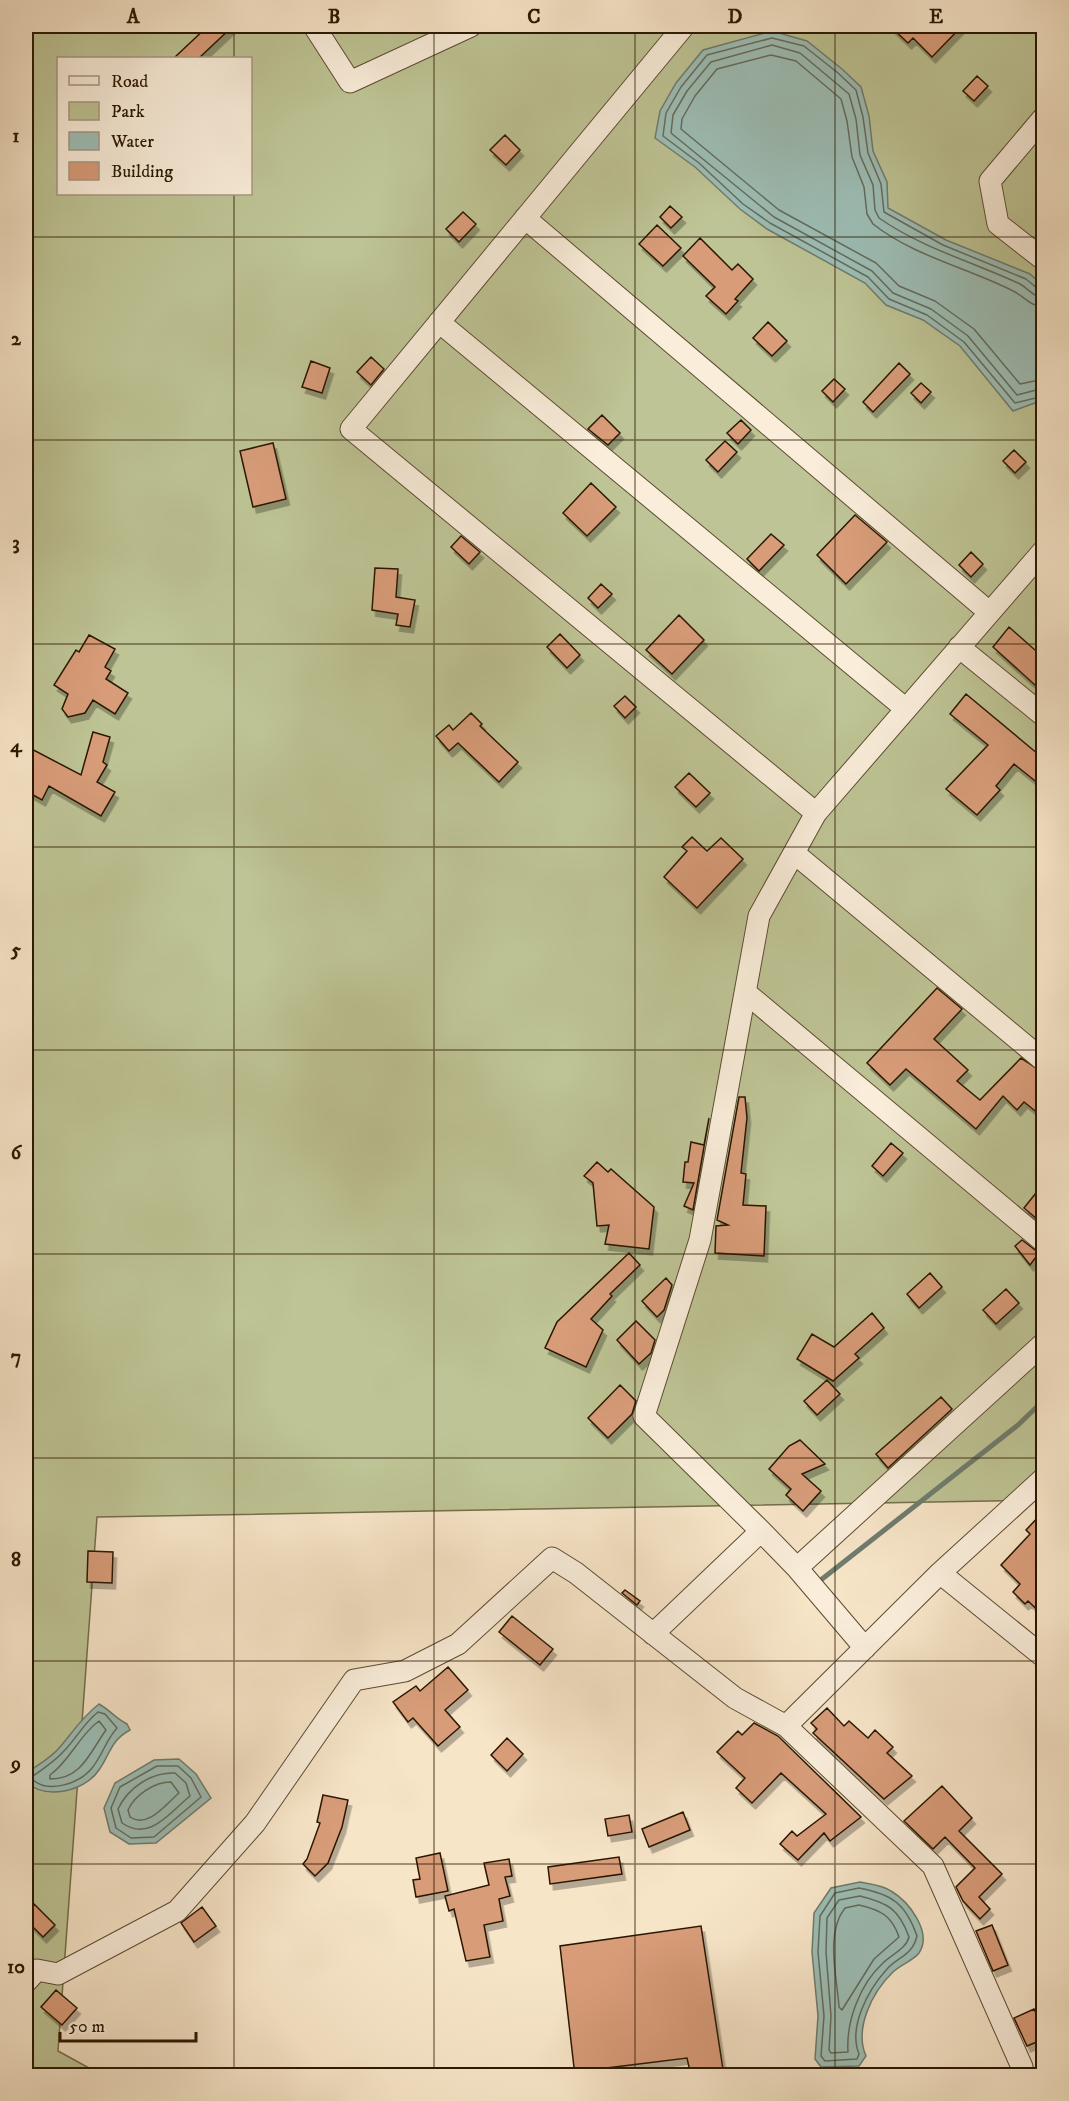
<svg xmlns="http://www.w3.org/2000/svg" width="1069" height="2101" font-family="'IM FELL DW Pica',serif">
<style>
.green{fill:#bec495;stroke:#746e4a;stroke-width:1.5;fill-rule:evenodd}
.water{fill:#9dbfb7;stroke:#6f7c6e;stroke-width:1.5}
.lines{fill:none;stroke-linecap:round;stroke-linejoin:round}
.shore{stroke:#646c5c;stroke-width:1.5}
.stream{stroke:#6f7c6e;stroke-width:5}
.building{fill:#d89c79;stroke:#2a1800;stroke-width:1.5;filter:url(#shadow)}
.minor-casing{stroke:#5d4b32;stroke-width:23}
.minor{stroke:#faeedb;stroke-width:21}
.grid{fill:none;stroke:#2a1800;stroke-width:1.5;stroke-opacity:0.55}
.neatline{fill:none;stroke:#2a1800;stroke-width:2}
.grid-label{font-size:20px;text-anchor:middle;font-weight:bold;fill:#2a1800}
</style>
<defs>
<filter id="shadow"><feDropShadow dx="3.5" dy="6" stdDeviation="0" flood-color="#0004"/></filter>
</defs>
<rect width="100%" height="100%" fill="#f7e5c8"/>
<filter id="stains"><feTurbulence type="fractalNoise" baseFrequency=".00333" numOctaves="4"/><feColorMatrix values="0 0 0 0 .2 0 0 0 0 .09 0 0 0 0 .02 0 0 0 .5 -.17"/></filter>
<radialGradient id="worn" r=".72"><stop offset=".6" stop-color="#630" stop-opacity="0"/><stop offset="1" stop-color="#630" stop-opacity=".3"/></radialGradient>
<path class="green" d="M26,26H1043V1500L97,1517L58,2051L102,2075L26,2076ZM58,58H250V194H58Z"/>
<path class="water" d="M772,31L807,41L842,69L861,87L869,116L873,151L887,182L888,208L946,240L1030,274L1043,286V400L1013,411L960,346L923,320L886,305L865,283L767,229L740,209L695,167L655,138L660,111L676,83L703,50Z
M99,1704C110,1710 115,1718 127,1724L130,1730C111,1740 110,1754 99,1770C84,1792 46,1800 26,1782V1774C37,1765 50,1759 60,1747C73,1732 82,1717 99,1704Z
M179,1759L196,1774L211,1798L156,1843L129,1844L110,1832L104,1808L115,1783L154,1760Z
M860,1882C870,1884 883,1885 891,1891C908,1901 933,1932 919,1953C914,1960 900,1965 893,1972C872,1992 854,2029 866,2056L859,2066L821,2067L815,2059L818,2016L812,1952L814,1913L831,1888Z"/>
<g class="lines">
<path class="shore" d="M1044,290L1038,289L1026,279L943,245L884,212L881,184L868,153L863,117L856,90L838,73L804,46L772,38L707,55L681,87L666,113L663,136L699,163L743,204L770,223L868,277L889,299L927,315L964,342L1015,403L1044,396
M1044,298C1033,297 1029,289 1020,284C973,262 922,248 879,218L875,210L873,185L860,155L856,119L849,94L800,53L772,45L711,62L687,91L673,115L671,133L774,217L872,271L893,293L931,309L968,336L1017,395L1044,388
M1044,307C1030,306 1026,298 1015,292C969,268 915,257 873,224L867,214L864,187L852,157L847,121L841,99L796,61L771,55L717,69L695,96L682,119L681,129L779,210L876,263L899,286L935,301L974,329L1020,384L1044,379
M98,1712L105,1714L117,1728C106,1740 102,1756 92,1768C80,1783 49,1794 33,1780V1776C44,1768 54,1762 63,1752C76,1739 83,1724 98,1712Z
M99,1721L106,1730C90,1752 82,1779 50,1779V1775C70,1761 79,1735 99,1721Z
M157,1766H178L191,1778L201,1797L154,1837L131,1838L116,1828L111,1808L120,1787Z
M175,1773L186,1783L190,1796C169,1813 150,1842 122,1823L118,1809C128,1788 151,1772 175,1773Z
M171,1782L179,1793C166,1804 148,1829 130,1817L128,1810C135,1795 154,1782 171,1782Z
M859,1888C892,1894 906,1904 917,1936C912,1956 899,1956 887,1969C868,1990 848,2027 859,2054L857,2059L825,2061L821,2056L824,2016L818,1952L820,1916L835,1893Z
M860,1896C888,1903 899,1909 909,1937C906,1949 892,1954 883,1963C860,1984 846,2021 848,2052L831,2053L829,2050L831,2016L826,1952L827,1918L839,1900Z
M859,1905C881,1910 892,1916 899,1937L874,1959L842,2010L839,2007C837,1977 825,1933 845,1908Z"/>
<path class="stream" d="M817,1583L1018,1425L1044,1400"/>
</g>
<path class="building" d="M208,26H233L199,58H174Z
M890,26H962L932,57L913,38L908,43Z
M977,76L988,86L974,101L963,91Z
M505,135L520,150L506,165L490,150Z
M670,206L682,217L671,228L660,217Z
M463,212L476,224L459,242L446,229Z
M657,225L681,248L663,266L639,244Z
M700,238L732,270L738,264L753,279L735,299L738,301L726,314L706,296L715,287L683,256Z
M768,322L787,341L772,356L753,338Z
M371,357L384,369L371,385L357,372Z
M311,361L330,368L322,393L302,387Z
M899,363L910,374L873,412L863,402Z
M834,379L845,389L833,402L822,391Z
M921,383L931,392L921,403L911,393Z
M602,415L620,433L608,445L588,429Z
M741,420L751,430L738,444L727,433Z
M725,441L737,452L718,472L706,460Z
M273,443L286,499L253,507L240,451Z
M1014,450L1026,462L1015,473L1003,461Z
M591,483L616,507L587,536L563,513Z
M855,515L887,542L846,584L817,555Z
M771,534L784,545L759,571L747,559Z
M461,536L480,552L469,564L451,547Z
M971,552L983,564L971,577L959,565Z
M375,568L398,569L396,597L415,600L410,627L396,625L398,614L372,610Z
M601,584L612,594L598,608L588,598Z
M679,615L704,640L672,674L646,650Z
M1009,627L1044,658V674L1035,685L993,647Z
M560,634L580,655L567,668L547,647Z
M89,635L115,649L105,667L111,671L106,679L128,693L115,714L93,700L85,713L68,717L62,709L68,694L54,685L76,650L79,652Z
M966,694L1044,759V788L1014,764L996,786L1000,790L977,815L946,789L988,745L950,714Z
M625,696L636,707L625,718L614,706Z
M471,713L482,724L480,726L518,762L499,782L458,743L449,751L436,736L449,725L453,730Z
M93,732L110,737L103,762L107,765L97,782L115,792L101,816L49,786L42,800L26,791V746L81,775Z
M689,773L710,793L696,807L675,787Z
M692,837L707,851L721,838L743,859L697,908L664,877L687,851L682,847Z
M937,988L962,1009L934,1039L968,1070L957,1081L980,1100L1021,1058L1044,1073V1118L1024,1102L1017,1110L1003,1096L976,1129L906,1069L890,1085L867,1063Z
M739,1097H745L747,1118L741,1173L746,1174L743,1205L766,1206L764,1256L715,1253L716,1226L728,1225L717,1220Z
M709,1118L693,1210L684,1206L694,1183L683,1182L685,1162H688L691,1142L704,1145Z
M891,1143L903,1153L883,1176L872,1166Z
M597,1162L608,1172L611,1169L654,1207L649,1249L605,1244L609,1225L597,1226L593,1183L584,1176Z
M1044,1183V1225L1024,1208Z
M1022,1240L1039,1253L1030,1265L1015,1246Z
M629,1253L640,1265L610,1294L612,1296L591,1319L603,1330L586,1367L545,1348L557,1322Z
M930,1273L942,1287L919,1308L907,1294Z
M666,1278L672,1285L664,1310L657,1317L642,1301Z
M1006,1289L1019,1303L996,1324L983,1310Z
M872,1313L884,1328L855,1354L859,1358L833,1381L797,1359L812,1334L834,1347Z
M636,1321L655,1340L651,1353L639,1364L617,1340Z
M827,1380L840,1394L817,1415L804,1401Z
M620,1385L636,1401L632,1414L608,1438L588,1418Z
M941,1397L952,1409L888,1468L876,1454Z
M800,1440L825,1464L802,1474L821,1491L803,1511L786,1495L791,1489L769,1469L789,1446Z
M1044,1511V1616L1028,1601L1025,1604L1013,1592L1020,1584L1001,1565L1030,1534L1026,1530Z
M88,1551L113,1552L112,1583L87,1582Z
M625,1590L640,1601L637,1605L622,1593Z
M512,1616L553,1649L540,1665L499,1632Z
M448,1667L468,1690L445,1710L460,1727L438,1746L413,1718L408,1722L393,1702L416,1686L420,1691Z
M827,1708L844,1726L849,1721L868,1738L875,1730L893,1747L887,1753L912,1776L884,1799L813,1733L817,1729L811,1723Z
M754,1723L778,1736L861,1817L830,1841L824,1833L798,1860L780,1844L792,1831L797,1836L826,1814L781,1773L752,1803L736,1788L745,1778L717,1752L738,1731L742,1735Z
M507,1738L523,1754L507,1771L491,1755Z
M942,1786L972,1818L959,1831L1002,1874L979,1897L990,1909L980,1919L963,1901L956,1887L975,1868L945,1837L933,1849L904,1821Z
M323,1795L348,1800L342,1827L328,1863L315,1876L303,1864L307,1859L320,1823L317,1822Z
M683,1812L690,1830L649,1847L642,1829Z
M629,1815L632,1832L608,1836L605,1819Z
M440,1853L448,1891L416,1897L413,1880L420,1879L416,1858Z
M619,1857L622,1874L550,1884L548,1867Z
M509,1859L512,1876L505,1877L510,1896L499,1899L503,1921L484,1925L490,1957L466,1961L454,1909L449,1911L445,1896L489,1885L484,1863Z
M34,1904L55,1925L43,1937L26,1920V1912Z
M202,1907L216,1926L194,1942L181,1923Z
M992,1925L1008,1965L993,1971L976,1931Z
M701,1926L724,2076H691L687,2058L607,2068V2076H575L560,1946Z
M56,1990L77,2008L62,2025L41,2007Z
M1034,2009L1044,2030V2039L1027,2046L1014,2018Z"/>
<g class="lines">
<g class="minor-casing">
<path id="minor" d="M314,26L350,82L471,26
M684,26L351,429L816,813L1044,550
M1044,117L990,181L998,224L1044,260
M525,218L989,612
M439,322L906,709
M959,647L1044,716
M794,853L1044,1061
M745,992L1044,1242
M761,1531L644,1416L700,1240L759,916L816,813
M797,1568L865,1648
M940,1573L1044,1478
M653,1634L761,1531L797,1568L1044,1343
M26,1982L37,1970L58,1974L177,1911L255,1823L354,1680L405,1671L458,1644L552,1558L576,1573L735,1698L786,1726
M1019,2076L1022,2067L933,1866L786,1726L940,1573L1044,1657"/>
</g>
<use href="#minor" class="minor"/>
</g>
<path class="grid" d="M234,26V58M434,26V2076M635,26V2076M835,26V2076M234,194V2076M26,237H1044M26,440H1044M26,644H1044M26,847H1044M26,1050H1044M26,1254H1044M26,1458H1044M26,1661H1044M26,1864H1044"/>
<rect width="1069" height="2101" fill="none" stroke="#f7e5c8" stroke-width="66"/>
<rect x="57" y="57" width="195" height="138" fill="#faeedb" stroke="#a79883" stroke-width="1.5"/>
<rect x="69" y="76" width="30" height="9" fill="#faeedb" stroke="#a79883" stroke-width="1.5"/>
<text x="111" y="87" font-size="18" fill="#2a1800">Road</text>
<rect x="69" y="102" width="30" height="18" fill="#bec495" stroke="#a79883" stroke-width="1.5"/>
<text x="111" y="117" font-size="18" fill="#2a1800">Park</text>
<rect x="69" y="132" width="30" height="18" fill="#9dbfb7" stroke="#a79883" stroke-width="1.5"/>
<text x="111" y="147" font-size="18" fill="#2a1800">Water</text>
<rect x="69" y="162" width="30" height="18" fill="#d89c79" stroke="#a79883" stroke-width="1.5"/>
<text x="111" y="177" font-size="18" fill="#2a1800">Building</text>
<path d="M60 2032v9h136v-9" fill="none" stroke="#2a1800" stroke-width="3"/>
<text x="69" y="2032" font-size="18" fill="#2a1800" stroke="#faeedb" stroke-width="4.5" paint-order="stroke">50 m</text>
<rect x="33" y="33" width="1003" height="2035" class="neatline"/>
<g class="grid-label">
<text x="133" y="23">A</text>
<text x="334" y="23">B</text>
<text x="534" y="23">C</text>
<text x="735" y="23">D</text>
<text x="936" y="23">E</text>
<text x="16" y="142">1</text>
<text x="16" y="345">2</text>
<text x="16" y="549">3</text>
<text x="16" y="752">4</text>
<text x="16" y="956">5</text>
<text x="16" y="1159">6</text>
<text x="16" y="1363">7</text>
<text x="16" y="1566">8</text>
<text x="16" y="1770">9</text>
<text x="16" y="1973">10</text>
</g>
<rect width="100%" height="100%" filter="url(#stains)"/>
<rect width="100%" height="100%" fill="url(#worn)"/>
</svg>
